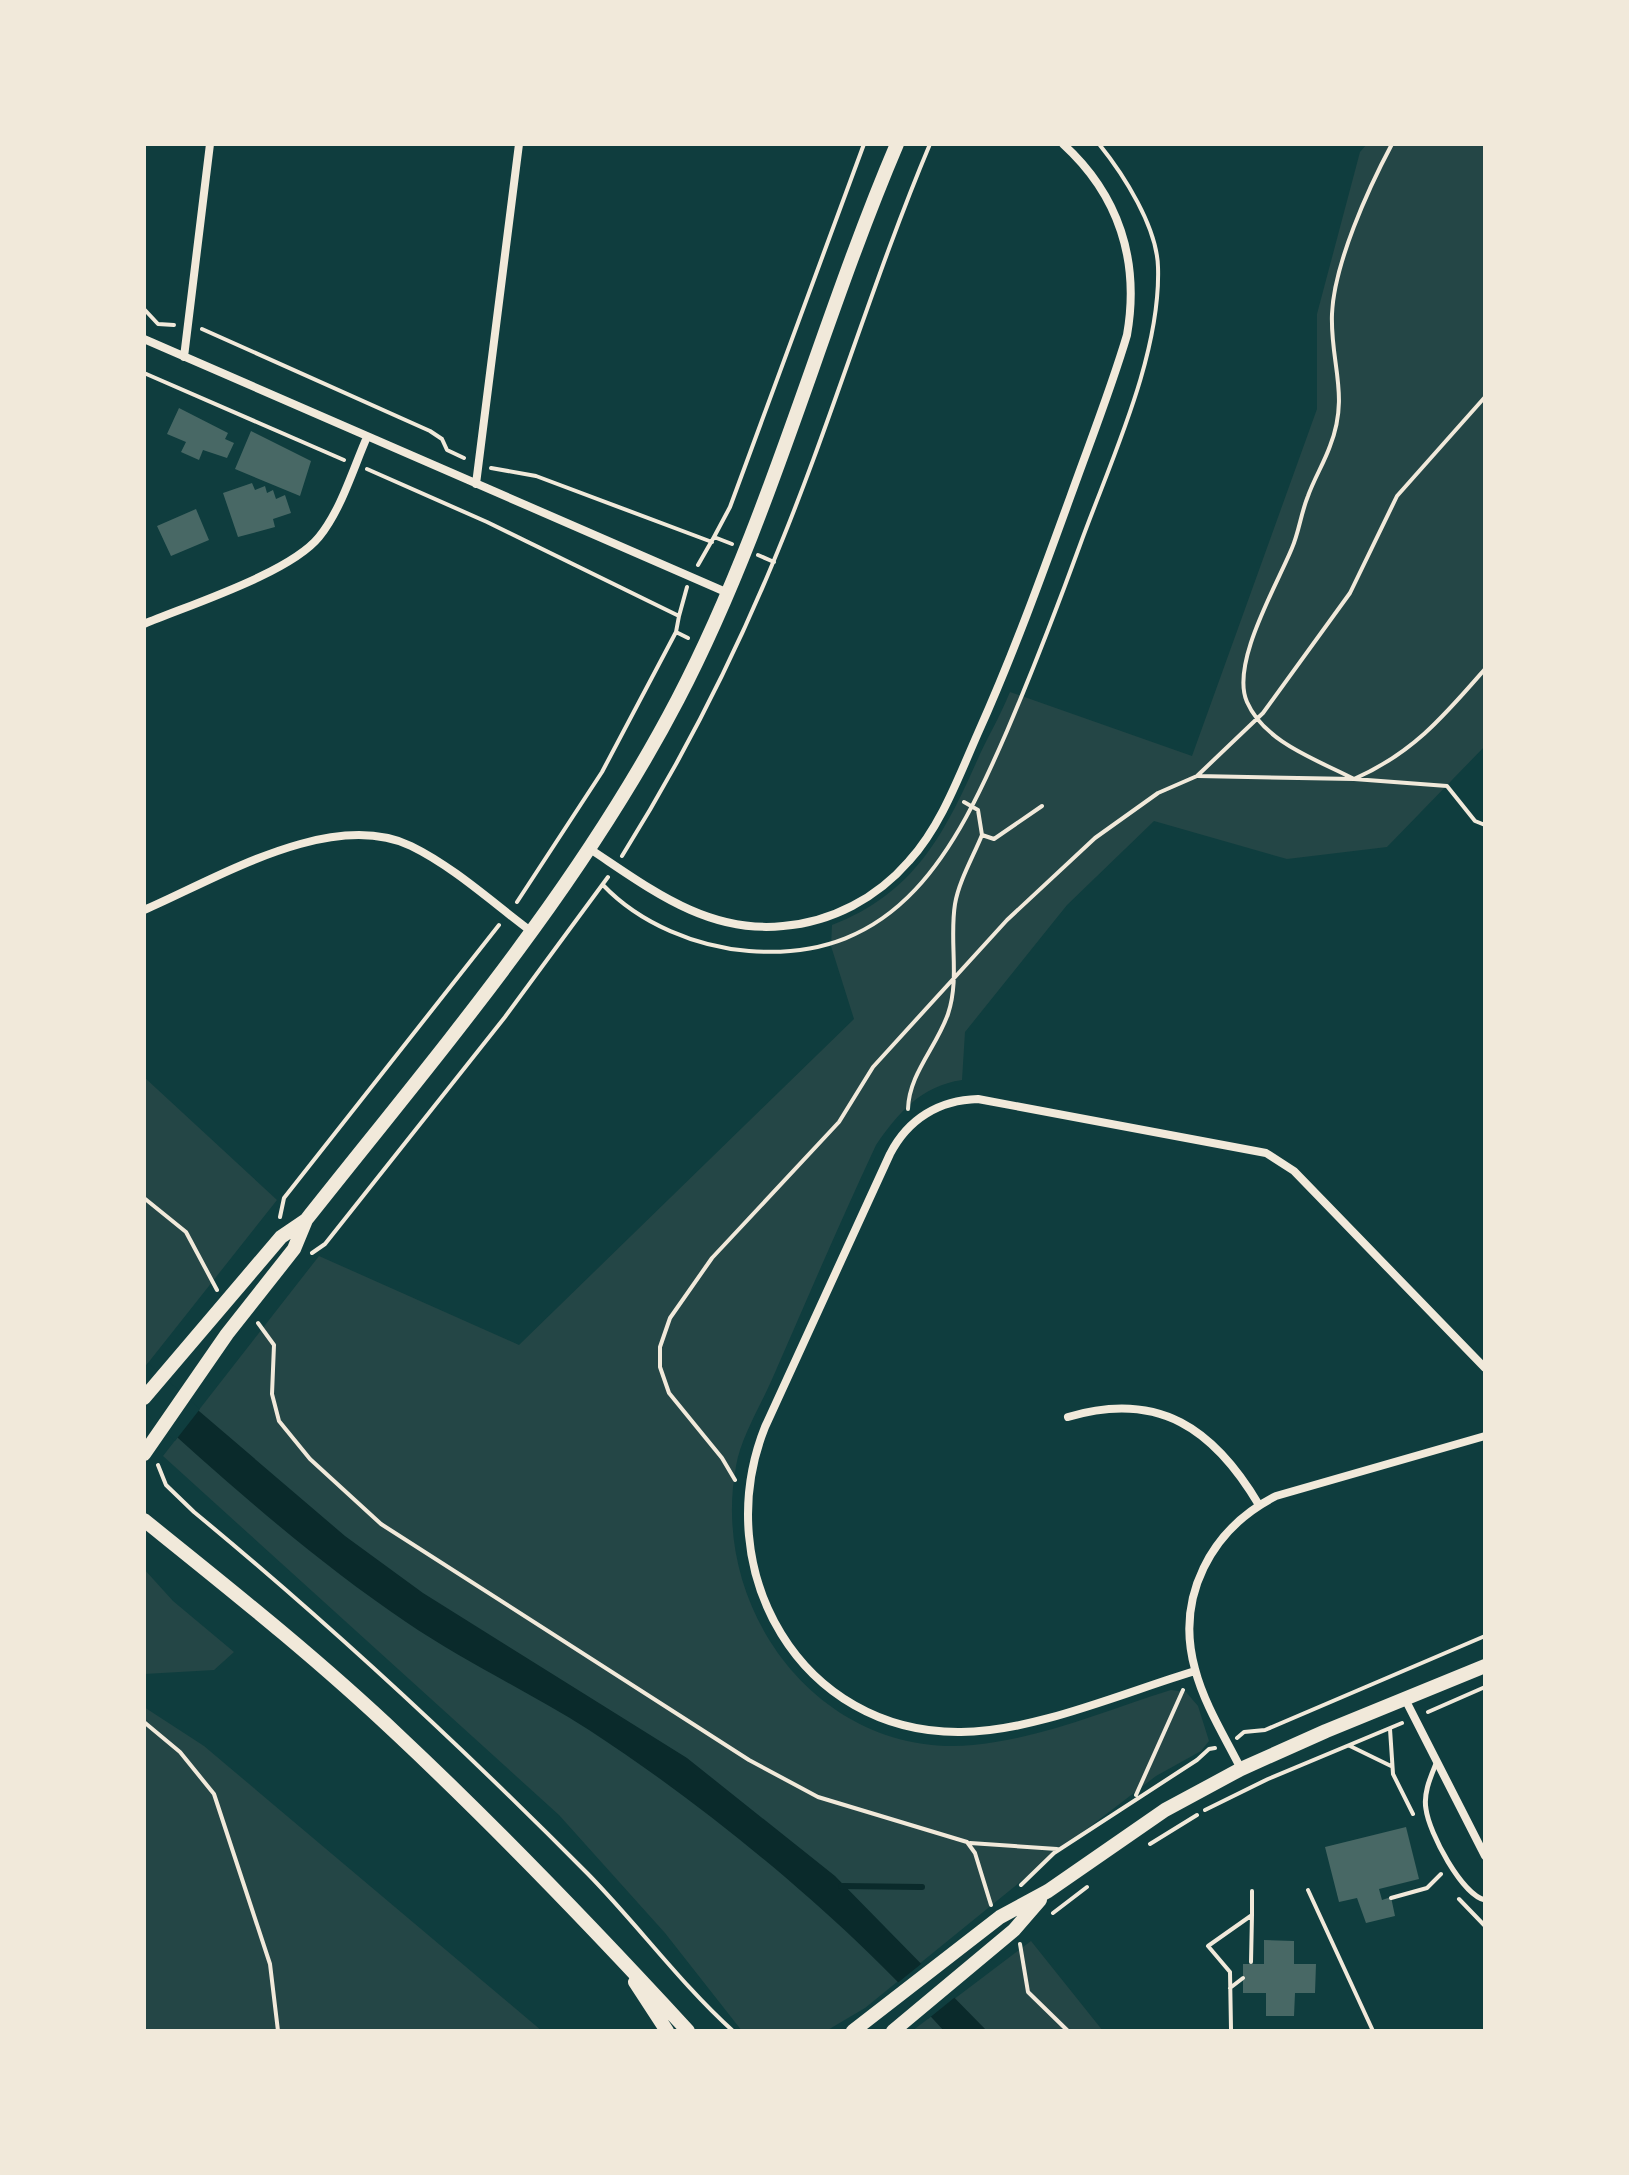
<svg xmlns="http://www.w3.org/2000/svg" width="1629" height="2175" font-family="'DM Sans',sans-serif">
<style>
.green{fill:#244646}
.water{fill:#0a2a2b}
.pier{fill:#0f3d3e}
.lines{fill:none;stroke-linecap:round;stroke-linejoin:round}
.stream{stroke:#0a2a2b;stroke-width:6}
.building{fill:#486865}
.path{stroke:#f1e9da;stroke-width:4}
.service{stroke:#f1e9da;stroke-width:5}
.minor{stroke:#f1e9da;stroke-width:8}
.tertiary{stroke:#f1e9da;stroke-width:14}
.secondary{stroke:#f1e9da;stroke-width:14}
</style>
<rect width="100%" height="100%" fill="#0f3d3e"/>
<path class="green" d="M1367,144H1485V746L1387,847L1287,859L1154,821L1067,905L965,1032L962,1080C921,1086 898,1113 876,1145C840,1222 807,1299 773,1377C761,1405 741,1437 736,1466C709,1610 820,1759 973,1745C1040,1739 1107,1710 1171,1690L1186,1692L1198,1706L1209,1741L1201,1751L1156,1776L1062,1848L865,2008L826,2031H742L665,1933L559,1815L163,1456L319,1256L519,1345L854,1019L831,946L832,925C916,893 946,831 980,754C990,733 1001,714 1010,692L1192,756L1317,409V314L1360,152Z
M144,1077L277,1200L144,1368Z
M144,1569L173,1601L234,1652L214,1670L144,1674Z
M144,1707L204,1746L542,2031H144Z
M1031,1941L1103,2031H912Z"/>
<path class="water" d="M144,1364L345,1536L423,1593L687,1758L835,1876L987,2031H944C847,1922 712,1810 589,1730C529,1692 465,1662 406,1622C313,1559 227,1483 144,1407Z"/>
<path class="pier" d="M148,1363L200,1409L175,1441L144,1412V1368Z
M926,1960L959,1994L928,2019L895,1985Z"/>
<g class="lines">
<path class="stream" d="M841,1886L922,1887"/>
</g>
<path class="building" d="M179,408L228,433L225,439L234,443L227,458L203,450L199,460L181,452L186,442L167,434Z
M251,431L311,461L300,496L235,469Z
M252,483L255,490L265,486L267,493L273,490L276,499L285,495L291,513L273,519L275,527L238,537L223,493Z
M196,509L209,540L171,556L157,526Z
M1406,1827L1419,1879L1379,1889L1382,1900L1391,1897L1395,1916L1366,1923L1357,1898L1339,1902L1325,1847Z
M1264,1940L1294,1941V1964H1316L1315,1993H1295L1294,2016H1266V1993H1243V1964H1264Z"/>
<g class="lines">
<path class="path" d="M1392,144C1368,189 1334,264 1332,314C1330,363 1350,395 1330,446C1324,463 1314,479 1308,496C1301,513 1299,532 1292,548C1277,585 1230,664 1247,702C1265,743 1318,760 1354,779C1413,753 1444,716 1485,669
M144,309L158,324L174,325
M202,329L430,431L442,439L447,450L464,458
M144,373L344,460
M491,468L536,476L712,542
M367,469L487,522L679,616L676,632L688,638
M714,537L730,507L864,144
M758,555L774,562
M698,565L714,537L732,544
M679,616L687,587
M1198,776L1354,779L1447,786L1475,821L1485,825
M964,802L978,810L982,835L994,839L1042,806
M622,856C680,763 730,666 772,565C830,427 872,282 930,144
M603,885C640,924 697,947 749,951C899,963 956,849 1007,731C1033,670 1057,608 1080,545C1110,462 1161,356 1158,267C1157,227 1124,175 1099,144
M517,902L602,772L676,632
M908,1109C909,1074 936,1048 948,1014C960,978 949,941 955,904C959,881 973,857 982,835
M144,1198L186,1232L217,1290
M280,1217L284,1198L499,925
M312,1253L325,1244L505,1017L608,877
M258,1323L274,1345L272,1394L279,1421L310,1459L381,1524L749,1760L818,1797L967,1842L975,1853L991,1905
M158,1465L166,1485L194,1512C332,1626 462,1747 588,1874C638,1925 680,1983 733,2031
M735,1480L722,1458L669,1393L660,1367V1347L670,1318L712,1258L839,1122L873,1067L1007,920L1095,838L1158,793L1197,776L1263,713L1350,593L1397,496L1485,397
M1428,1712L1485,1687
M144,1722L180,1752L214,1794L270,1964L278,2031
M1390,1729L1393,1774L1413,1814
M1237,1738L1244,1732L1265,1730L1485,1636
M1350,1746L1391,1766
M1136,1795L1183,1690
M1205,1810L1268,1779L1402,1723
M970,1843L1057,1849
M1150,1844L1197,1815
M1021,1885L1054,1853L1197,1760L1209,1749L1215,1748
M1308,1890L1373,2031
M1391,1898L1427,1888L1441,1874
M1459,1899L1485,1926
M1053,1913L1087,1887
M1252,1915V1891
M1020,1944L1028,1992L1068,2031
M1230,1988L1243,1978
M1231,2029L1230,1972L1208,1946L1252,1915L1251,1962"/>
<path class="service" d="M1437,1761C1431,1776 1423,1793 1426,1809C1429,1833 1462,1895 1485,1900"/>
<path class="minor" d="M144,339L728,593
M184,357L210,144
M476,484L519,144
M144,624C189,605 290,573 319,537C341,510 353,469 367,437
M590,849C649,888 707,934 783,926C832,922 877,898 909,861C941,826 959,776 978,733C1013,655 1042,575 1071,495C1090,442 1111,389 1127,335C1140,261 1119,195 1063,144
M144,910C218,878 332,808 411,846C454,867 493,903 532,932
M1068,1417C1159,1390 1214,1429 1259,1505
M1195,1671C1125,1692 1033,1732 961,1732C800,1734 708,1570 765,1427L890,1154C908,1119 939,1100 978,1099L1266,1153L1294,1171L1485,1368
M1405,1699L1485,1856
M1241,1769C1225,1737 1204,1704 1195,1669C1175,1597 1211,1529 1276,1496L1485,1436"/>
<path class="tertiary" d="M144,1398L281,1237L306,1220
M144,1454L227,1334L294,1249L306,1220C439,1052 579,889 678,699C770,522 819,327 897,144
M853,2031L1000,1917L1048,1891L1165,1810L1241,1769L1326,1731L1485,1666
M893,2031L1014,1930L1040,1900"/>
<path class="secondary" d="M144,1520C231,1590 318,1659 399,1736C499,1830 595,1930 688,2031
M635,1982L667,2031"/>
</g>
<rect width="1629" height="2175" fill="none" stroke="#f1e9da" stroke-width="292"/>
</svg>
